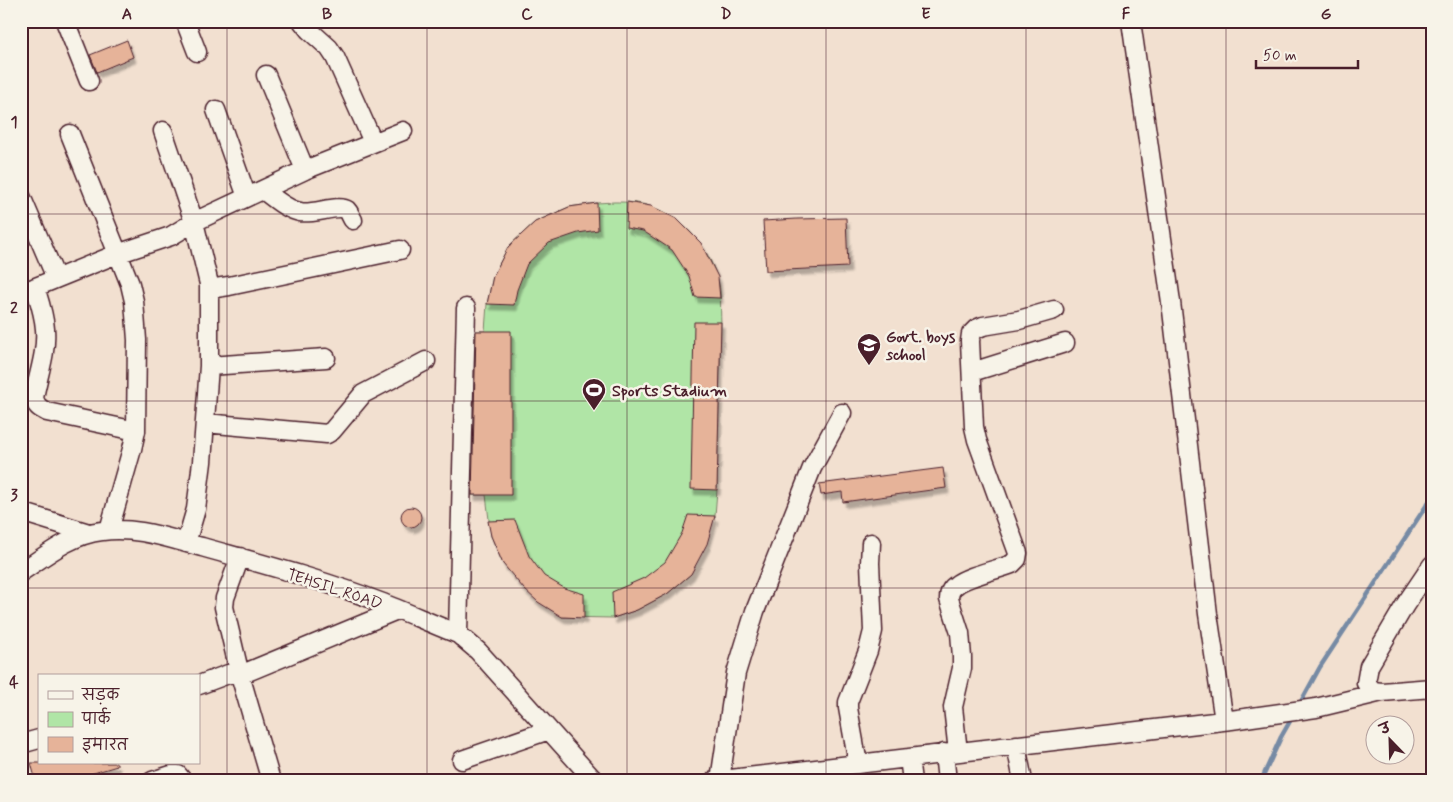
<svg xmlns="http://www.w3.org/2000/svg" width="1453" height="802" font-family="Mynerve,'Playpen Sans Deva',sans-serif">
<style>
.green{fill:#b0e5a6;stroke:#7d8268}
.lines{fill:none;stroke-linecap:round;stroke-linejoin:round}
.stream{stroke:#768aa4;stroke-width:4.5}
.building{fill:#e6b399;stroke:#4a1f2b;filter:url(#shadow)}
.minor-casing{stroke:#4a1f2b;stroke-width:21}
.minor{stroke:#f7f3e8;stroke-width:18}
.grid{fill:none;stroke:#4a1f2b;stroke-width:1;stroke-opacity:0.55}
.labels{text-anchor:middle;stroke-width:5;stroke-linejoin:round;paint-order:stroke}
.poi-label{font-size:16px;font-weight:bold;fill:#4a1f2b;stroke:#f7f3e8;text-anchor:start}
.street-label{font-size:16px;fill:#4a1f2b;stroke:#f7f3e8}
.neatline{fill:none;stroke:#4a1f2b;stroke-width:2}
.grid-label{font-size:16px;text-anchor:middle;font-weight:bold;fill:#4a1f2b}
</style>
<defs>
<filter id="shadow"><feDropShadow dx="3" dy="5.5" stdDeviation="1" flood-color="#0004"/></filter>
</defs>
<rect width="100%" height="100%" fill="#f2e0d0"/>
<filter id="ink" filterUnits="userSpaceOnUse"><feTurbulence type="fractalNoise" baseFrequency=".02" numOctaves="2"/><feDisplacementMap in="SourceGraphic" scale="10" xChannelSelector="R" yChannelSelector="G"/><feConvolveMatrix kernelMatrix="1 2 1 2 8 2 1 2 1" color-interpolation-filters="sRGB"/></filter>
<g filter="url(#ink)">
<path class="green" d="M614,202C626,202 640,202 652,207C683,218 707,245 717,277C722,290 720,308 721,322L717,490L715,516L691,574L667,594L637,610L613,618L562,617L503,564L491,536L486,495H470V331H485L487,304L493,276L508,247L535,222L569,207L597,203Z"/>
<g class="lines">
<path class="stream" d="M1298,707L1320,667L1432,497
M1261,781L1281,737L1293,716"/>
</g>
<path class="building" d="M127,40L133,57L97,72L90,55Z
M627,202L651,206L677,219L701,243L718,277L720,298L695,297L689,276L672,250L643,231L626,228Z
M597,203L598,230L578,233L549,243L527,264L517,290L514,305L487,304L493,276L508,247L535,222L569,207Z
M846,218L848,267L766,271L763,221L797,219Z
M694,322H721L717,490L691,489Z
M476,331H511V495H472Z
M943,468L946,488L843,502L842,492L821,495L819,484Z
M401 517a10 10 0 1 1 20 0a10 10 0 1 1-20 0Z
M688,515L715,516L707,544L691,574L667,594L637,610L613,618L612,592L644,578L665,562L682,533Z
M515,520L529,556L544,576L564,588L584,594V618L562,617L538,602L524,589L503,564L491,536L488,521Z
M31,763H117V766L67,781H36Z"/>
<g class="lines">
<g class="minor-casing">
<path id="minor" d="M65,21L89,81
M185,21L197,52
M302,21L309,30L329,48L335,57L373,142
M1131,21L1171,302L1208,614L1224,721
M266,75L305,170
M216,110L247,197
M163,131L194,222L209,284V366L202,462L196,509L186,543
M70,134L130,284L134,301L137,340L136,431L132,449L109,530
M263,190C274,198 287,210 300,212C312,215 339,204 347,210C350,213 351,217 353,220
M21,196L56,278
M35,287C39,300 44,314 45,329C47,352 38,375 34,398C36,406 39,408 47,412L136,431
M209,289L229,286L400,250
M21,293L117,254L171,236L194,222L305,170L403,131
M209,366L326,358
M972,372L1065,343
M205,423L327,434L332,431L363,394L426,361
M21,512L89,533
M240,557L225,598L224,607L240,675L271,781
M1432,565L1405,605L1369,666L1366,683L1373,691L1382,692L1432,688
M21,572C45,556 72,534 102,531C136,526 170,539 202,547C262,564 323,580 380,602C406,612 432,624 458,634L478,651L592,778L596,781
M458,634L466,308
M240,675L397,610
M199,685L239,670
M21,744L39,739
M1016,745L1023,781
M958,752L953,707L962,668V657L960,633L949,599C949,593 951,588 956,585C967,576 997,570 1012,564L1017,559L1018,553L977,440L974,427L970,341L971,334L976,329L983,326L1019,320L1054,310
M944,753L947,781
M909,758L912,781
M462,760L549,730
M858,764L848,708V702L868,651L873,631L870,563L871,543
M720,780L736,673L755,611L812,468L842,413
M152,781L171,775H178L183,781
M714,781L1231,720L1316,708L1382,692"/>
</g>
<use href="#minor" class="minor"/>
</g>
</g>
<path class="grid" d="M227,21V781M427,21V781M627,21V781M826,21V781M1026,21V781M1226,21V781M21,214H1432M21,401H1432M21,588H1432"/>
<defs>
<g id="school-pin" transform="scale(1.25)"><path d="M0 17L-7.5 6A9.5 9.5 0 1 1 7.5 6Z" fill="#4a1f2b" stroke="#f7f3e8"/><path d="M0-5L7-2L0 1L-7-2ZM-4 1L0 2.5L4 1V4Q0 6-4 4Z" fill="#fff"/></g>
<g id="stadium-pin" transform="scale(1.25)"><path d="M0 17L-7.5 6A9.5 9.5 0 1 1 7.5 6Z" fill="#4a1f2b" stroke="#f7f3e8"/><path d="M0-5a6.5 5 0 1 0 0 10a6.5 5 0 1 0 0-10ZM-3.5-1.8h7v3.6h-7Z" fill="#fff"/></g>
</defs>
<g fill-rule="evenodd">
<use href="#school-pin" x="869" y="345"/>
<use href="#stadium-pin" x="594" y="390"/>
</g>
<g class="labels">
<g class="poi-label">
<text x="886" y="342">Govt. boys<tspan x="886" dy="18">school</tspan></text>
<text x="612" y="396">Sports Stadium</text>
</g>
<g class="street-label">
<text transform="translate(335 588) rotate(18)" y="6">TEHSIL ROAD</text>
</g>
</g>
<rect width="1453" height="802" fill="none" stroke="#f7f3e8" stroke-width="55"/>
<rect x="38" y="674" width="162" height="90" fill="#f7f3e8" stroke="#b29e9c"/>
<rect x="48" y="691" width="25" height="8" fill="#f7f3e8" stroke="#b29e9c"/>
<text x="82" y="700" font-size="15" fill="#4a1f2b">सड़क</text>
<rect x="48" y="712" width="25" height="15" fill="#b0e5a6" stroke="#b29e9c"/>
<text x="82" y="724" font-size="15" fill="#4a1f2b">पार्क</text>
<rect x="48" y="737" width="25" height="15" fill="#e6b399" stroke="#b29e9c"/>
<text x="82" y="750" font-size="15" fill="#4a1f2b">इमारत</text>
<g transform="translate(1390 740) rotate(337)"><circle r="24" fill="#f7f3e8" stroke="#b29e9c"/>
<path d="M0-4L9 19L0 12L-9 19Z" fill="#4a1f2b"/>
<text y="-8" font-size="14" font-weight="bold" text-anchor="middle" fill="#4a1f2b">उ</text>
</g>
<path d="M1256 60v8h102v-8" fill="none" stroke="#4a1f2b" stroke-width="2.5"/>
<text x="1263" y="60" font-size="15" fill="#4a1f2b" stroke="#f7f3e8" stroke-width="4" paint-order="stroke">50 m</text>
<rect x="28" y="28" width="1398" height="746" class="neatline"/>
<g class="grid-label">
<text x="127" y="19">A</text>
<text x="327" y="19">B</text>
<text x="527" y="19">C</text>
<text x="726" y="19">D</text>
<text x="926" y="19">E</text>
<text x="1126" y="19">F</text>
<text x="1326" y="19">G</text>
<text x="14" y="127">1</text>
<text x="14" y="313">2</text>
<text x="14" y="500">3</text>
<text x="14" y="687">4</text>
</g>
</svg>
